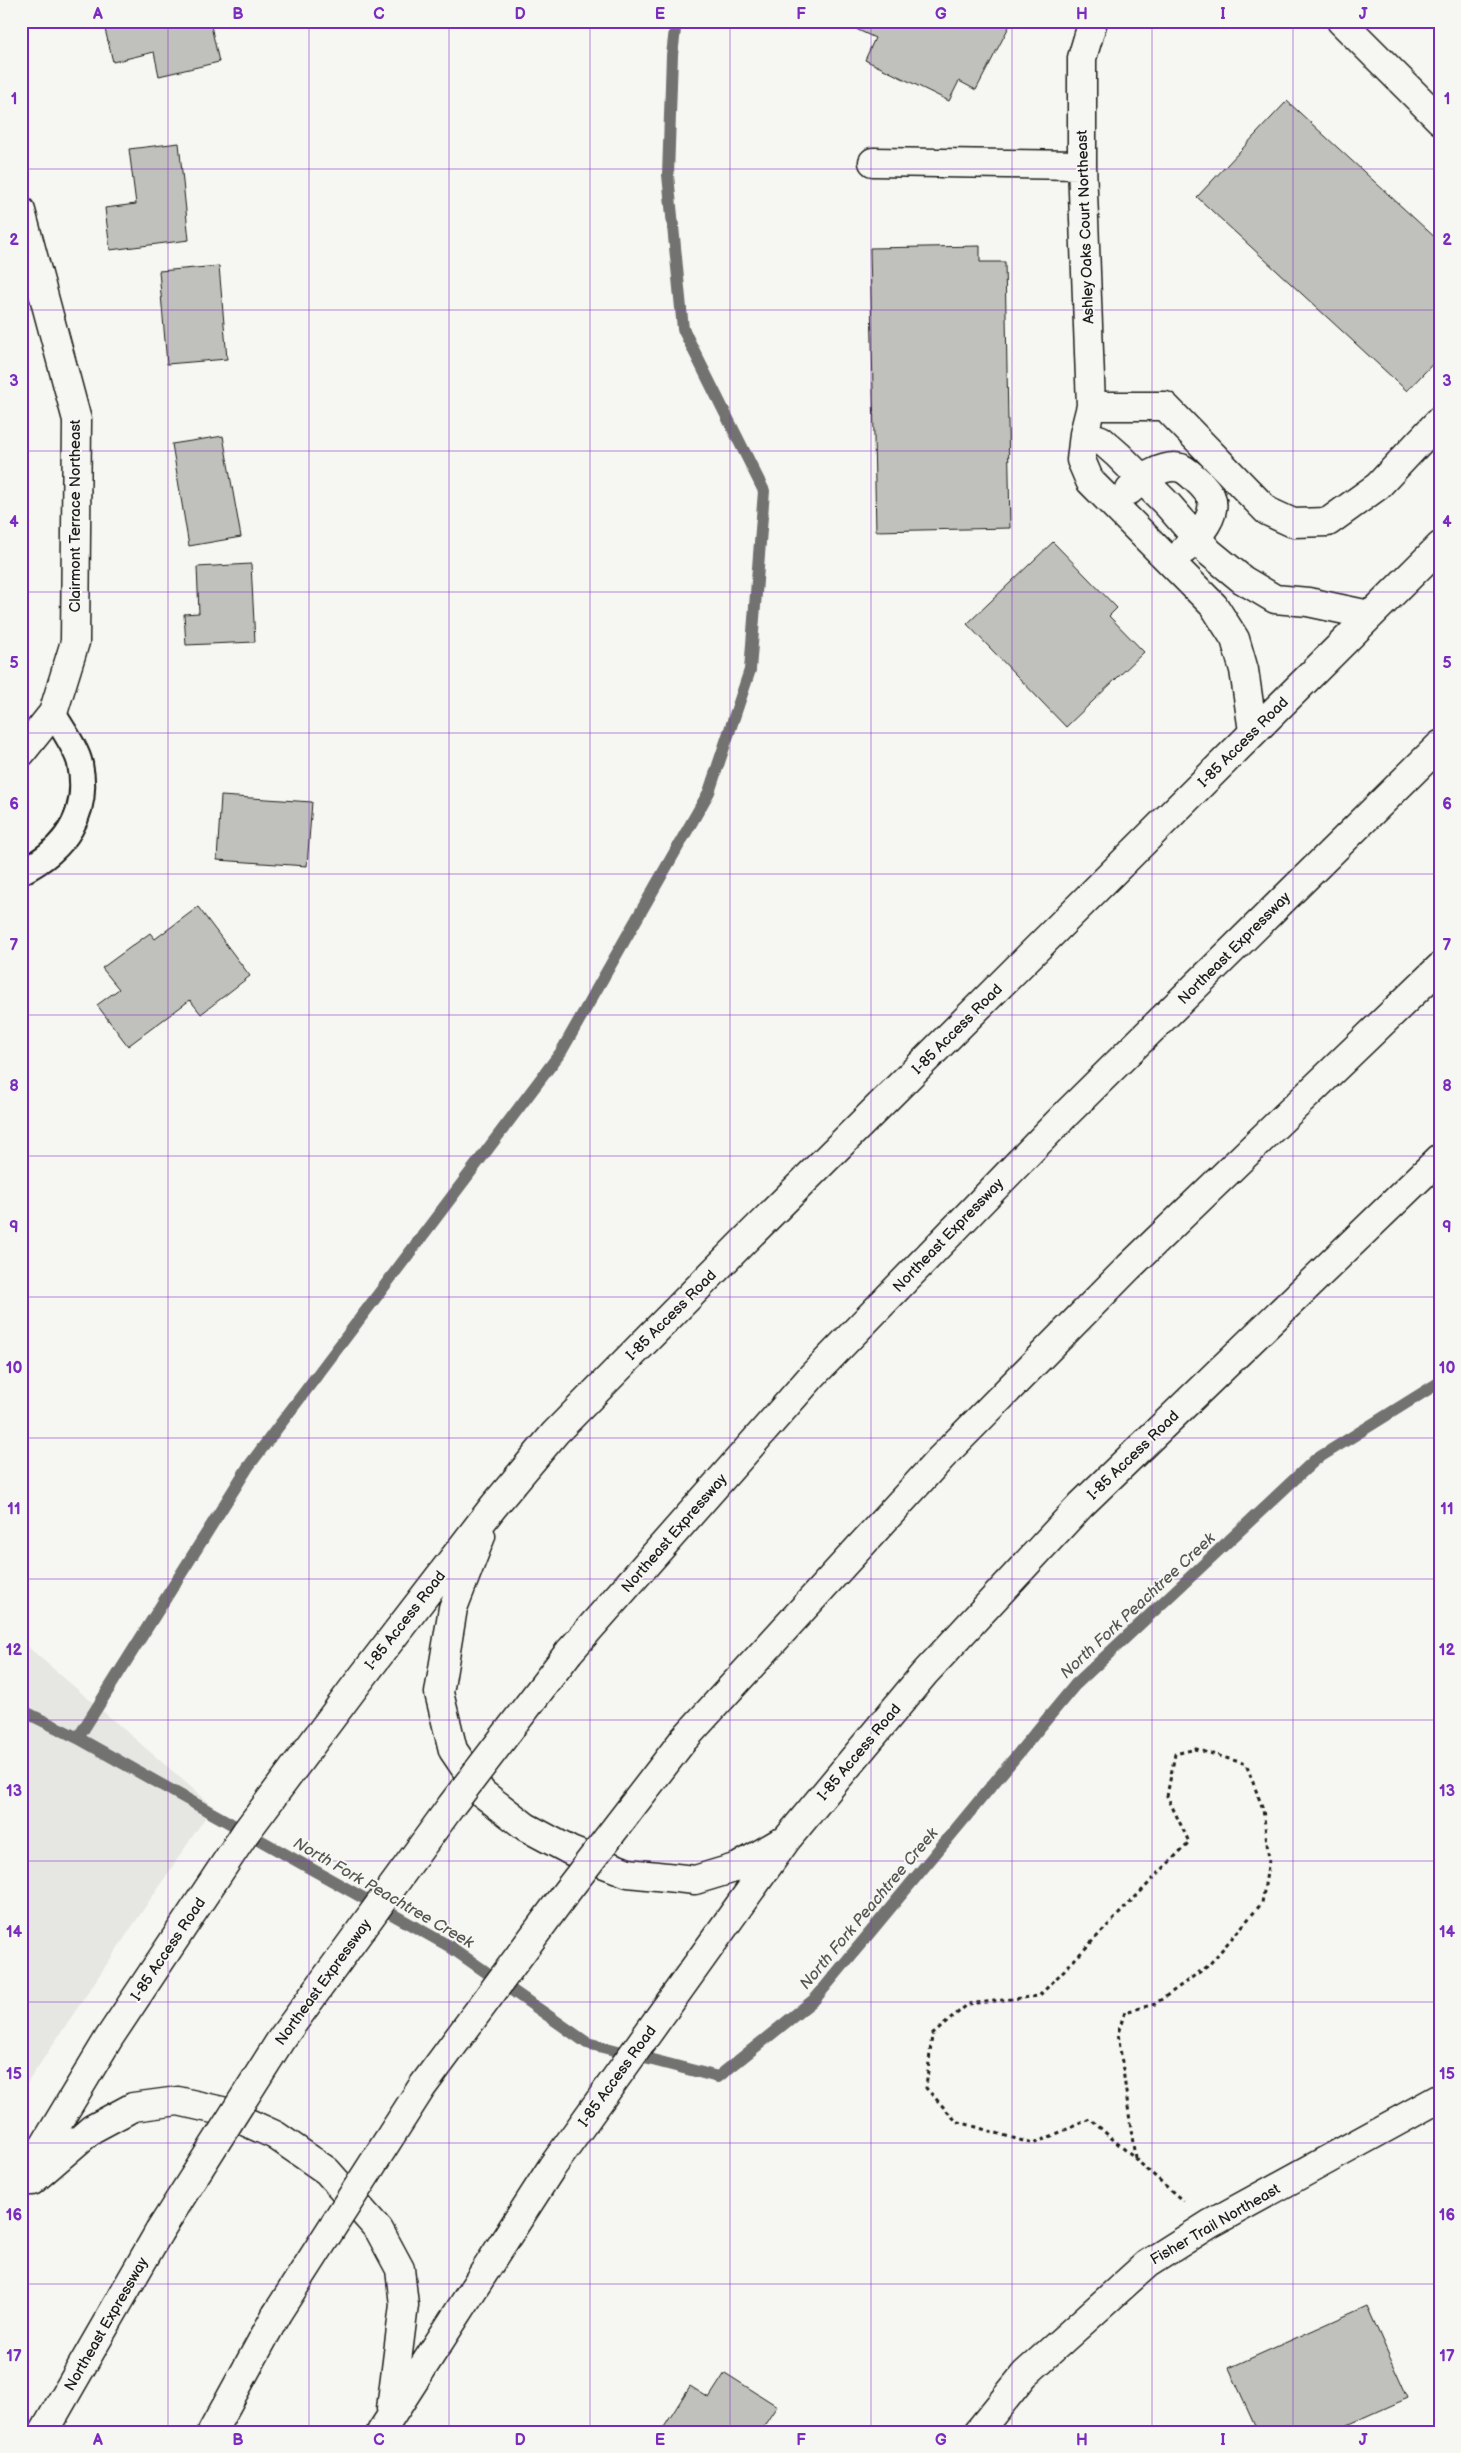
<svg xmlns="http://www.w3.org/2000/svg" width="1461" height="2453" font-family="'Balsamiq Sans',sans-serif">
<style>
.built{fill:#e6e6e2}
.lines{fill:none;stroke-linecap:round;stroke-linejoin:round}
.stream{stroke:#727271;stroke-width:12}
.building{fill:#c0c0bd;stroke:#1c1c1c}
.service-casing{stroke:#1c1c1c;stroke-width:28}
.minor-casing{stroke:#1c1c1c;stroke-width:31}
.secondary-casing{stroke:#1c1c1c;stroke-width:31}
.motorway-casing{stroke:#1c1c1c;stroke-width:31}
.path{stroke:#1c1c1c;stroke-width:3;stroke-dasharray:4 4;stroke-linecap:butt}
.service{stroke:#f6f6f2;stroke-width:24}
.minor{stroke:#f6f6f2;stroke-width:28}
.secondary{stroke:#f6f6f2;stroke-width:28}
.motorway{stroke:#f6f6f2;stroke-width:28}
.motorway-bridge-casing{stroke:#1c1c1c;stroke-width:31;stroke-linecap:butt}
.motorway-bridge{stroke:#f6f6f2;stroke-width:28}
.grid{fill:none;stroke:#7b2cbf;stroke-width:1;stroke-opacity:0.55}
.labels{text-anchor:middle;stroke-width:4;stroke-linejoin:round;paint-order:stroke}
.street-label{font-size:15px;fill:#1c1c1c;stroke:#f6f6f2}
.water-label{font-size:16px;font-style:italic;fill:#565654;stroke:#f6f6f2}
.neatline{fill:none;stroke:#7b2cbf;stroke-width:2}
.grid-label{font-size:16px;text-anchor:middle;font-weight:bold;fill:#7b2cbf}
</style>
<rect width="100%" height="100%" fill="#f6f6f2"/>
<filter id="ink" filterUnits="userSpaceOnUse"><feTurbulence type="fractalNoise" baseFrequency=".02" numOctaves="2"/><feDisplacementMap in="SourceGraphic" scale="10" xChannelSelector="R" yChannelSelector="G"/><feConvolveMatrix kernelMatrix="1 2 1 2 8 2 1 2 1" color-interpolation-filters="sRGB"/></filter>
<g filter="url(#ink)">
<path class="built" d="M21,1641L213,1806L21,2092Z"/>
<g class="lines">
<path class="stream" d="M21,1710L78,1738L449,1946L587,2043L718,2077L815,1999L1075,1685L1315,1460L1440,1382
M78,1738L248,1467L561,1052L709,792L750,670L764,491L683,329L668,175L672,55L676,21"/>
</g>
<path class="building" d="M103,21H210L219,62L159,76L154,52L113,62Z
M860,21H1012L976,90L959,81L949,101L865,60L875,38L856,29Z
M1287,101L1440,242V356L1407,391L1197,197Z
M179,143L189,240L110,250L105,208L136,204L129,149Z
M980,246V262H1005L1010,528L876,531L870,248Z
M219,266L227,359L167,364L159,271Z
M223,436L241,537L189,546L172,444Z
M1053,542L1117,608L1109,616L1144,652L1066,727L967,624Z
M251,564L255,642L186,645L184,614L199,613L197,567Z
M221,796L312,802L307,866L217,860Z
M198,907L250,976L201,1014L190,1000L128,1046L97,1005L119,989L102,968L150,933L155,939Z
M1367,2306L1408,2398L1332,2432H1258L1229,2368Z
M725,2373L777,2406L760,2432H661L690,2386L709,2398Z"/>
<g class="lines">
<g class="service-casing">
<path id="service" d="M21,872C65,850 90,814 80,764C77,749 61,727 53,713"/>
</g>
<g class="minor-casing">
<path id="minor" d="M1093,21L1082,58V165L1091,406L1084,434L1081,460L1090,481L1214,606L1235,639L1244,670L1253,731
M1341,21L1440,120
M873,162L1082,165
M21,211L77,420L75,642L53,713L21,753
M1091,406H1165L1267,511L1293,523L1328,522L1378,486L1440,420
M1084,434L1101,440L1118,455L1168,505L1209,552L1243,580L1275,599L1308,602L1369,615
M1130,490C1141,479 1164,463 1181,468C1188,471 1197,480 1202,485C1209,493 1214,498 1212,509C1211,522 1194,541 1185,549
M978,2432L1025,2374L1147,2264L1210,2224L1440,2098"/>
</g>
<g class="secondary-casing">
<path id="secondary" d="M481,1536L453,1608L439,1693L453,1750L482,1793L526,1827L571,1851L628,1873L695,1880L738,1867L779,1843
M32,2181L92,2129L133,2107L178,2101L222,2111L275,2135L327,2171L379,2230L400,2269L404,2305L391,2409
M21,2184L109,2038L246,1832L356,1685L493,1507L555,1433L743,1242L1440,546
M381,2432L552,2167L787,1839L924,1674L1081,1505L1440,1158"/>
</g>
<g class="motorway-casing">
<path id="motorway" d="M569,1652L812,1376L1067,1113L1440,745
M684,1739L941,1458L1129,1267L1440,967
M44,2432L159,2232
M212,2432L276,2315"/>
</g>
<path class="path" d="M1135,2158L1118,2033L1125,2012L1155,2004L1208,1966L1262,1903L1269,1860L1263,1809L1246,1764L1196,1749L1175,1754L1167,1796L1189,1842L1039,1996L968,2004L932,2035L926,2088L956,2121L1033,2144L1090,2119L1183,2201"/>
<use href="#service" class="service"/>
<use href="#minor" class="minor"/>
<use href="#secondary" class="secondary"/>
<use href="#motorway" class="motorway"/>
<g class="motorway-bridge-casing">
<path id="motorway-bridge" d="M159,2232L280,2041L451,1806L569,1652
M276,2315L422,2087L567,1891L684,1739"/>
</g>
<use href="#motorway-bridge" class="motorway-bridge"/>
</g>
</g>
<path class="grid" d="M168,21V2432M309,21V2432M449,21V2432M590,21V2432M730,21V2432M871,21V2432M1012,21V2432M1152,21V2432M1293,21V2432M21,169H1440M21,310H1440M21,451H1440M21,592H1440M21,733H1440M21,874H1440M21,1015H1440M21,1156H1440M21,1297H1440M21,1438H1440M21,1579H1440M21,1720H1440M21,1861H1440M21,2002H1440M21,2143H1440M21,2284H1440"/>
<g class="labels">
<g class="street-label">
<text transform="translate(1085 227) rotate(-92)" y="5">Ashley Oaks Court Northeast</text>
<text transform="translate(75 516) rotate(-90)" y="5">Clairmont Terrace Northeast</text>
<text transform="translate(1243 742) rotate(-45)" y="5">I-85 Access Road</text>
<text transform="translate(1234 948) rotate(-45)" y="5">Northeast Expressway</text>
<text transform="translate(957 1029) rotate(-45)" y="5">I-85 Access Road</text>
<text transform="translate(948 1235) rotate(-46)" y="5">Northeast Expressway</text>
<text transform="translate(671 1315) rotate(-45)" y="5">I-85 Access Road</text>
<text transform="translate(1133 1455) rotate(-44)" y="5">I-85 Access Road</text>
<text transform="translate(674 1533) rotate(-49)" y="5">Northeast Expressway</text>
<text transform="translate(405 1620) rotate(-52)" y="5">I-85 Access Road</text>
<text transform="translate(859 1752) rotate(-50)" y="5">I-85 Access Road</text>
<text transform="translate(168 1949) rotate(-56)" y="5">I-85 Access Road</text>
<text transform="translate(323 1982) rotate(-54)" y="5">Northeast Expressway</text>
<text transform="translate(617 2076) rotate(-54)" y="5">I-85 Access Road</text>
<text transform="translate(1215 2224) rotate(-30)" y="5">Fisher Trail Northeast</text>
<text transform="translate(106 2324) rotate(-60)" y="5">Northeast Expressway</text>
</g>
<g class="water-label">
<text transform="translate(1137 1605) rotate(-43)" y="6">North Fork Peachtree Creek</text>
<text transform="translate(384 1892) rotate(30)" y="6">North Fork Peachtree Creek</text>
<text transform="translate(868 1908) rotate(-50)" y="6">North Fork Peachtree Creek</text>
</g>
</g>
<rect width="1461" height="2453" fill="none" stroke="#f6f6f2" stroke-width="55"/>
<rect x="28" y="28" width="1406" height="2398" class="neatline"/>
<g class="grid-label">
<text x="98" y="19">A</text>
<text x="238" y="19">B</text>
<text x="379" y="19">C</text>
<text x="520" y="19">D</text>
<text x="660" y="19">E</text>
<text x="801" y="19">F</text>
<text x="941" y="19">G</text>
<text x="1082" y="19">H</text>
<text x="1223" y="19">I</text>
<text x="1363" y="19">J</text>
<text x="14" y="104">1</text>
<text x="1447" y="104">1</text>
<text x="14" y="245">2</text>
<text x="1447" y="245">2</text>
<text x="14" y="386">3</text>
<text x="1447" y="386">3</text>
<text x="14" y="527">4</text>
<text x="1447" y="527">4</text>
<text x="14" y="668">5</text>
<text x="1447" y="668">5</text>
<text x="14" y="809">6</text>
<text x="1447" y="809">6</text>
<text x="14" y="950">7</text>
<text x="1447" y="950">7</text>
<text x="14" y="1091">8</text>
<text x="1447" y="1091">8</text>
<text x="14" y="1232">9</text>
<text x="1447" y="1232">9</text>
<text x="14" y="1373">10</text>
<text x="1447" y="1373">10</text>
<text x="14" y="1514">11</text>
<text x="1447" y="1514">11</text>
<text x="14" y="1655">12</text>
<text x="1447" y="1655">12</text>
<text x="14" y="1796">13</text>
<text x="1447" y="1796">13</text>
<text x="14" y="1937">14</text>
<text x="1447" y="1937">14</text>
<text x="14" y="2079">15</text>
<text x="1447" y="2079">15</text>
<text x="14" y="2220">16</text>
<text x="1447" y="2220">16</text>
<text x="14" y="2361">17</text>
<text x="1447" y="2361">17</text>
<text x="98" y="2445">A</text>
<text x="238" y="2445">B</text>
<text x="379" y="2445">C</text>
<text x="520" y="2445">D</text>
<text x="660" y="2445">E</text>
<text x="801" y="2445">F</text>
<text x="941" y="2445">G</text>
<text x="1082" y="2445">H</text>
<text x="1223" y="2445">I</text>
<text x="1363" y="2445">J</text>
</g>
</svg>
